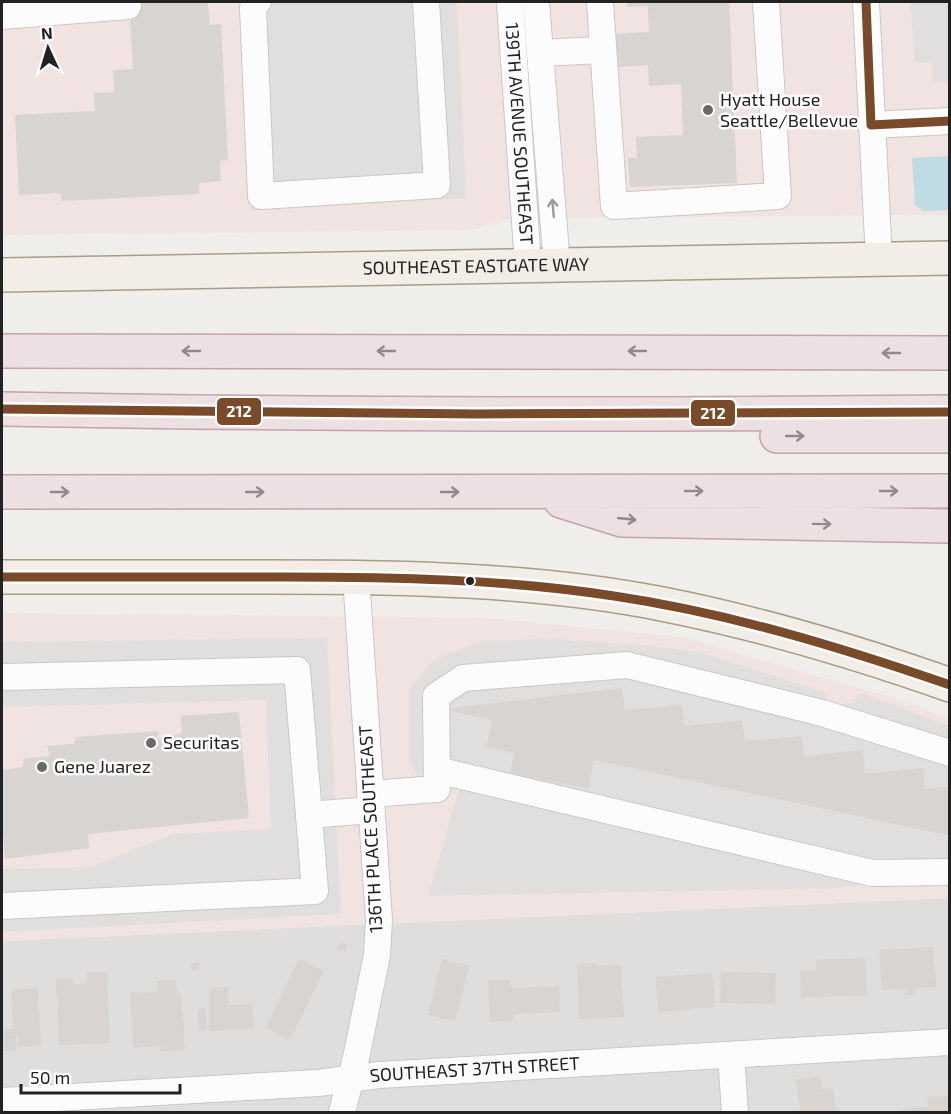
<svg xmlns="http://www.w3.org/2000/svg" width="951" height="1114" font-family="'Exo 2',sans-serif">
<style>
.residential{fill:#dfdedc}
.commercial{fill:#f1e3e1}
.parking{fill:#e0dfde}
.water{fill:#bfdbe3}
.building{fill:#d7d4d2}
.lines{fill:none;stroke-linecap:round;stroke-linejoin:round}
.minor-casing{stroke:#c9c8c7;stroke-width:28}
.major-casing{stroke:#a79c86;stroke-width:36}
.highway-casing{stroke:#c5a2ac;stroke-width:36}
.minor{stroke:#fdfcfc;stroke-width:26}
.major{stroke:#f3ede7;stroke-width:33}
.highway{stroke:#ece0e2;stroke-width:33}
.bus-1-casing{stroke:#fff;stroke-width:14}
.bus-1{stroke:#7a4b2a;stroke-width:9}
.oneway{stroke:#9a9a9a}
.oneway2{stroke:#918a8c}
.poi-dot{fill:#6a6968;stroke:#fff;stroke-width:2}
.bus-dot{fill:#222;stroke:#fff;stroke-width:2}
.labels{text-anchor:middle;stroke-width:5;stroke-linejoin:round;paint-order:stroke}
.poi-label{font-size:18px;fill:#222;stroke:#fff;text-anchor:start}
.street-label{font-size:18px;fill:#222;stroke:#fff}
.line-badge{stroke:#fff;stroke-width:2}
.badge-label{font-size:16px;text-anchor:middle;font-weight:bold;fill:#fff}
</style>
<rect width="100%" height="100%" fill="#f0eeeb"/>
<path class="residential" d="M949,898V1112H2V941Z"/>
<path class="commercial" d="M2,2H949V215L511,218L472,230L2,235Z
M2,613L488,618L682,637L904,701L949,719V898L2,941Z"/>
<path class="parking" d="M240,2H457L466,198L251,210Z
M910,2H949V81L933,82L931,62L915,63Z
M327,638L341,914L2,932V869L91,867L173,834L271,829L266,700L2,707V642Z
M552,639L650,646L698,652L825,692L826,704L853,703L861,693L949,726V786L925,789L865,774L863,751L804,756L802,736L745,741L742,720L684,726L682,705L625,710L622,689L443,708L492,720L514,753L510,773L588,789L594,760L949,836V873L839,888L428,896L459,790L428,796L409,759V689L434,660L481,641Z"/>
<path class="water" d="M949,156V210L924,211L915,205L912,158Z"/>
<path class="building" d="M129,2H208L210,25L221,24L228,160L220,161L221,181L199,183V194L61,201V193L19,195L15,115L95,111L94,93L114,92L113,70L133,69Z
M627,2H729L737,183L630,187L628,158H637L636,137L683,135L681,84L649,86L648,65L615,67L613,34L649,32L648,6L627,7Z
M622,688L625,710L682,705L684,726L742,720L745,741L802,736L804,756L863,750L865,774L923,768L925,789L950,786V836L594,760L588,789L510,773L514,753L486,747L492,720L441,709Z
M239,712L249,818L88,834L89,848L5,859L2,823V770L23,767V759L50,756L47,746L74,744L76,737L159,731L157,739L182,733L181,716Z
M338,943L347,944L346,951L337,950Z
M933,947L936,987L916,988L917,994L906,995V989L882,990L879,950Z
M865,958L867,995L801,998L800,970H816V960Z
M299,959L324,971L290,1040L265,1028Z
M442,959L469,966L455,1021L428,1015Z
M199,962V970H191L190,963Z
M598,963V966L621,965L624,1017L579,1019L577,964Z
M86,972H107L110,1043L59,1045L56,978H73V984L87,983Z
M721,972L776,973L775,1004L720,1003Z
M712,973L715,1007L658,1012L656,977Z
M176,980L177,993H181L185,1050L161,1051V1046L133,1048L130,993L157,992V981Z
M488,980H510L511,988L559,986L560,1012L513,1014V1021L490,1022Z
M228,987L229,1005L252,1004L254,1029L209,1031V988Z
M38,988L41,1046L17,1047V1034H13L16,1035V1050L2,1051V1030L13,1029L11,990Z
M206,1008L207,1030L199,1031L198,1009Z
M821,1077L822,1089L833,1088L836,1112H800L796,1079Z
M950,1096V1112H902V1109L928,1107L927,1097Z"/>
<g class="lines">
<g class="minor-casing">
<g id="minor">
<path d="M258,2L253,8L261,196L437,185L426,2"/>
<path id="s1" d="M510,2L528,266"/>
<path d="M536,2L557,266"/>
<path d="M600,2L614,206L778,196L766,2"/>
<path d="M866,2L879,260"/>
<path d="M2,16L128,6"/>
<path d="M540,53L602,50"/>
<path d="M871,125L950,121"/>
<path d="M2,677L297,670L309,815L371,810"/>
<path d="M437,770L872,873L950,872"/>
<path d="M370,794L437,789L436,696L463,678L627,665L822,713L950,753"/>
<path d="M2,906L315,891L309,815"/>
<path d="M731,1055L735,1112"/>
<path id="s2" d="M2,1101L318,1083L379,1075L950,1042"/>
<path d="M342,1112L356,1058L377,955L379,920L356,577"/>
</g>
</g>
<g class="major-casing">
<g id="major">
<path id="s3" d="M2,275L950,258"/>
<path d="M2,577C92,577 182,577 272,577C401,577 534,579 662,604C759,623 856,652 950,685"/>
</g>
</g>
<g class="highway-casing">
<path id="highway" d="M2,351L950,353
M2,409C317,415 634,415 950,412
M777,436H950
M2,492L950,491
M561,501L622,520L950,526"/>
</g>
<use href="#minor" class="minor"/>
<use href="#major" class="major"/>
<use href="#highway" class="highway"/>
<g class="bus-1-casing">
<path id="bus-1" d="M866,2L871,125
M871,125L950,121
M2,409L476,414L950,412
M2,577C95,577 189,577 282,577C393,577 504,579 614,596C729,613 840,647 950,685"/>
</g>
<use href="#bus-1" class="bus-1"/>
</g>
<defs><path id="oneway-shaft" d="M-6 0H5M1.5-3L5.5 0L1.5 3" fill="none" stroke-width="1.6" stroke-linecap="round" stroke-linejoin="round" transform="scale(1.5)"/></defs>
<use class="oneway" href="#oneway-shaft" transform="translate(553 208) rotate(-95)"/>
<g class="oneway2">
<use href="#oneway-shaft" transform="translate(191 351) rotate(180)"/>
<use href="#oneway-shaft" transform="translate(386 351) rotate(-180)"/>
<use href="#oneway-shaft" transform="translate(637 351) rotate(-180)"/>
<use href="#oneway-shaft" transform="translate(891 353) rotate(-180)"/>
<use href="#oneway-shaft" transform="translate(795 436)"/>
<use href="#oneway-shaft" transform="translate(694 491)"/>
<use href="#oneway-shaft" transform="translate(889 491)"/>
<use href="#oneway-shaft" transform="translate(60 492)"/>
<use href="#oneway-shaft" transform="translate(255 492)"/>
<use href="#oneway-shaft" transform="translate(450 492)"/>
<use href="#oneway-shaft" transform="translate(627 519) rotate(6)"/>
<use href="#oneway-shaft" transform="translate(822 524) rotate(1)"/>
</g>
<g class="poi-dot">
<circle cx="708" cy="110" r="6"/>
<circle cx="151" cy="743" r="6"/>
<circle cx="42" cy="767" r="6"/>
</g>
<circle class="bus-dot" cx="470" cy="581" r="5"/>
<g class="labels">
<g class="poi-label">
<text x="720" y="106">Hyatt House<tspan x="720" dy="21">Seattle/Bellevue</tspan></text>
<text x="163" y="749">Securitas</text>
<text x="54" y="773">Gene Juarez</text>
</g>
<g class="street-label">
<text dy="6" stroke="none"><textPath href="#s1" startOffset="132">139TH AVENUE SOUTHEAST</textPath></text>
<text dy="6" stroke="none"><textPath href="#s3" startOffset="474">SOUTHEAST EASTGATE WAY</textPath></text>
<text transform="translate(371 829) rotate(-93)" y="6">136TH PLACE SOUTHEAST</text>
<text dy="6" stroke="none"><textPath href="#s2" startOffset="474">SOUTHEAST 37TH STREET</textPath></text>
</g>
</g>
<g class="line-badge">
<rect x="216" y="397" width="46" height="29" rx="6" fill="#7a4b2a"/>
<rect x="690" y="399" width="46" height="28" rx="6" fill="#7a4b2a"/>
</g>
<g class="badge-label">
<text x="239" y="417">212</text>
<text x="713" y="419">212</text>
</g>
<rect width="951" height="1114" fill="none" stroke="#222222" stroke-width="6"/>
<g transform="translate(48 48) rotate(356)" stroke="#ffffff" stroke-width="4.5" paint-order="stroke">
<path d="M0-4.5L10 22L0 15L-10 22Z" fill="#222222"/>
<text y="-9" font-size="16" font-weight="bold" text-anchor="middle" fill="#222222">N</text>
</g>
<path d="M21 1084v9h159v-9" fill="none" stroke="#222222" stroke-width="3"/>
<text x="30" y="1084" font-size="18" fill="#222222" stroke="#ffffff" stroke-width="4.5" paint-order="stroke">50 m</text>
</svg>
